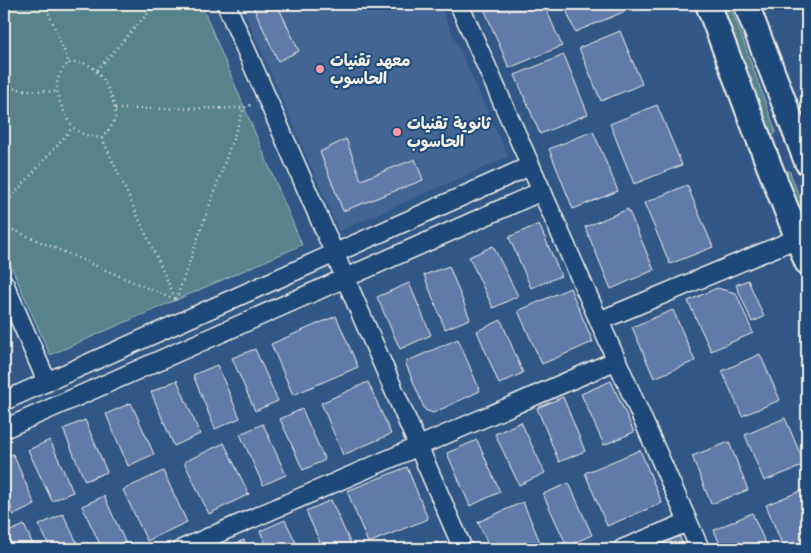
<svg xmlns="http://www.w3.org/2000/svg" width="811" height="553" font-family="'Comic Neue','Playpen Sans Arabic',sans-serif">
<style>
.built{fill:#436593}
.green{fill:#56838c;stroke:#a5baba}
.building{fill:#607aa9;stroke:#f4f1e8}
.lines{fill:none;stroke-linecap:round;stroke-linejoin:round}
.street-casing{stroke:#f4f1e8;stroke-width:21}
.secondary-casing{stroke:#f4f1e8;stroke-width:28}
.path{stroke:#f4f1e8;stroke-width:2.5;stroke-dasharray:1 4;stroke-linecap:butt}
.street{stroke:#1f4a7a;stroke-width:18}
.secondary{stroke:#1f4a7a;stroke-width:24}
.poi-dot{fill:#ff9aa2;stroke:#1f4a7a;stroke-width:2}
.labels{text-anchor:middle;stroke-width:4;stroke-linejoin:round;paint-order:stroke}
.poi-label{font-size:16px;font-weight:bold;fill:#f4f1e8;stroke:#1f4a7a;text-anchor:start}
</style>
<rect width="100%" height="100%" fill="#315787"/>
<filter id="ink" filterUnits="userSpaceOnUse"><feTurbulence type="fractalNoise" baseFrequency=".02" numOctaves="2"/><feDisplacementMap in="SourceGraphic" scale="10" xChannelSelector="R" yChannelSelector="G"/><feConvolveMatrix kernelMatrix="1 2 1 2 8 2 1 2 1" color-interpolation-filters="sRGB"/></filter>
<g filter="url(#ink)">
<path class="built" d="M241,4H439L508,157L339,231Z"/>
<path class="green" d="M4,4H201L302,245L50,355L4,250Z
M717,4H730L776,132L773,136L769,137Z
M780,167L790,172L807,217V256Z"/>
<path class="building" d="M252,4H284L278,6L299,51L278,61Z
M482,4H544L562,46L509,68Z
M564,4H623L626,11L575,32Z
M620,31L642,84L601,101L579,48Z
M564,55L588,114L540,134L515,75Z
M657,105L682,165L634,184L610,124Z
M593,131L618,191L573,209L549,149Z
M346,139L361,180L415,159L423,180L343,211L320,152Z
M687,185L713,247L670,264L644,203Z
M628,209L654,270L611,289L585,227Z
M539,224L561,276L531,288L509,237Z
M493,246L518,296L493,308L469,257Z
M449,266L470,319L445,329L424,275Z
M748,280L764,317L752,322L736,285Z
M409,283L431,335L400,349L377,297Z
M570,288L593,342L542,364L518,311Z
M717,288L736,293L753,333L711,351L688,301Z
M673,310L695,361L654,378L632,327Z
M336,316L358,367L293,395L271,344Z
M501,320L523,373L499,384L477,331Z
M458,339L480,391L433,413L425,410L405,362Z
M255,349L278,401L255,411L232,358Z
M760,354L780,400L742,416L722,371Z
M217,365L240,418L215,429L193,375Z
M177,380L200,434L174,446L151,392Z
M611,381L634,432L604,445L581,394Z
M368,382L391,434L343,455L321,403Z
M563,397L585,451L559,462L537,408Z
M131,403L154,454L128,466L106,414Z
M302,409L325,460L303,470L280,419Z
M785,418L805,465L764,481L745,435Z
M85,420L107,472L85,481L63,429Z
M521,422L545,473L519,485L495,434Z
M263,424L286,475L263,485L240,434Z
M50,440L73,492L52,501L28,450Z
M477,440L500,492L470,506L447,453Z
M729,442L748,490L711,504L692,456Z
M224,443L249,494L209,514L184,462Z
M640,450L662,503L607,526L585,473Z
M13,454L35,505L14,515L4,491V458Z
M407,467L428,519L368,543L347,491Z
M163,471L187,522L147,541L123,490Z
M569,483L592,535L567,546L543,494Z
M803,490L807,502V544L795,549H784L766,505Z
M104,496L127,546L120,549H102L82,506Z
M331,500L353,549H323L306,511Z
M523,502L543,549H490L478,522Z
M752,513L768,549H722L714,530Z
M63,514L80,549H51L39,525Z
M285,520L299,549H268L260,531Z
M24,525L35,549H8L4,540V534Z
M678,534L685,549H650L649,547Z
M244,540L247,549H220Z
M437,542L440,549H420Z"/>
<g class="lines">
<g class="street-casing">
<path id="street" d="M226,4L463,549
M459,4L700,549
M4,283L47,382
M599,321L798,238
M4,401L530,166
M4,429L542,191
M182,549L617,360
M622,549L688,522"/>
</g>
<g class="secondary-casing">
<path id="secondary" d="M708,4L768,163L807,262
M746,4L807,162"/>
</g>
<path class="path" d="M45,4L69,63
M69,63C76,63 82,62 88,65C102,71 118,104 115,118C113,126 107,132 102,138C92,137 80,135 73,127C70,124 69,120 67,117C57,99 50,78 69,63Z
M97,70L156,4
M4,88L57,92
M115,109L244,108L253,104
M102,138L176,300
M4,206L73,127
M4,226L175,300
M176,300L244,108"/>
<use href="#street" class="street"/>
<use href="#secondary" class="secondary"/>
</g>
</g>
<g class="poi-dot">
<circle cx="320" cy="69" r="5"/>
<circle cx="397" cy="132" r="5"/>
</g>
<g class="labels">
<g class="poi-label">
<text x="330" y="66">معهد تقنيات<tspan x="330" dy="18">الحاسوب</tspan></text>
<text x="407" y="129">ثانوية تقنيات<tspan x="407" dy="18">الحاسوب</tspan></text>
</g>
</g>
<rect width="811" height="553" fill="none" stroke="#1f4a7a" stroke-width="20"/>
<rect x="10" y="10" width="791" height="533" fill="none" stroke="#f4f1e8" stroke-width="2" filter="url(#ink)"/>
</svg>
